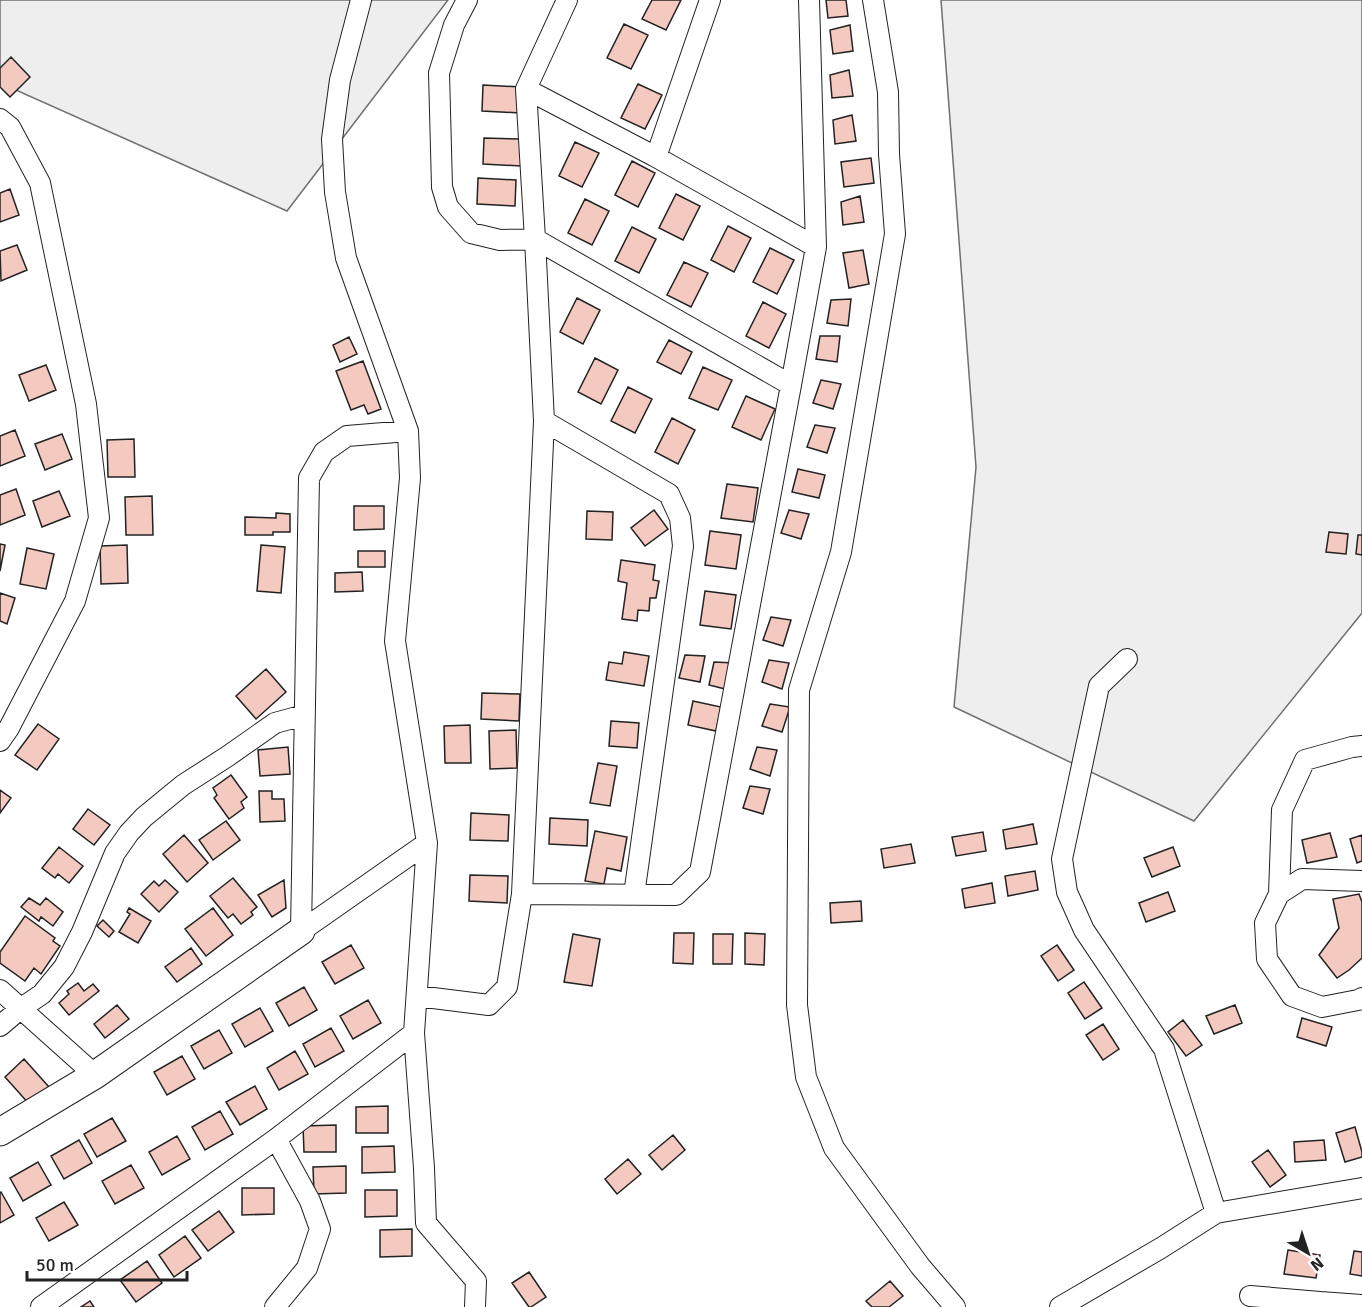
<svg xmlns="http://www.w3.org/2000/svg" width="1362" height="1307" font-family="Signika,sans-serif">
<style>
.green{fill:#eee;stroke:#6f6f6f;stroke-width:1.5}
.building{fill:#f3c9c0;stroke:#222;stroke-width:1.5}
.lines{fill:none;stroke-linecap:round;stroke-linejoin:round}
.street-casing{stroke:#222;stroke-width:22}
.secondary-casing{stroke:#222;stroke-width:29}
.street{stroke:#fff;stroke-width:20}
.secondary{stroke:#fff;stroke-width:27}
</style>
<rect width="100%" height="100%" fill="#fff"/>
<path class="green" d="M0,0H448L287,211L0,83Z
M941,0H1362V613L1194,821L954,707L976,467Z"/>
<path class="building" d="M652,0H681L666,30L642,19Z
M826,0H846L848,16L828,18Z
M624,24L648,35L631,69L607,58Z
M850,25L853,51L833,54L830,30Z
M11,57L30,77L10,97L0,87V68Z
M849,70L853,96L832,98L830,75Z
M638,84L662,95L645,129L621,118Z
M483,85L521,87L520,113L482,111Z
M852,115L856,141L835,144L833,120Z
M484,138L522,139L521,166L483,164Z
M575,142L599,153L582,187L559,176Z
M871,158L874,183L844,187L841,162Z
M632,161L655,173L638,207L615,195Z
M478,178L516,180L515,206L477,204Z
M10,189L19,215L0,222V193Z
M676,194L700,206L683,240L659,228Z
M860,196L864,222L843,225L841,202Z
M585,199L609,211L592,245L568,233Z
M728,226L751,238L734,272L711,260Z
M632,227L656,239L639,273L615,261Z
M17,245L27,270L1,281L0,251Z
M770,248L794,260L777,294L753,282Z
M863,250L869,284L849,288L843,253Z
M684,262L708,273L691,307L667,295Z
M577,298L600,310L583,344L560,332Z
M851,299L848,326L827,323L831,300Z
M763,302L786,314L769,348L746,336Z
M820,336H840L837,362L816,359Z
M349,337L357,354L340,362L333,345Z
M669,340L692,352L681,374L657,362Z
M595,358L618,370L601,404L578,392Z
M363,361L381,409L368,414L364,405L351,410L336,371Z
M46,365L56,390L29,401L19,375Z
M703,367L732,380L718,410L689,398Z
M821,380L841,384L833,409L813,403Z
M628,387L652,399L635,433L611,421Z
M746,396L775,409L761,440L732,427Z
M672,418L695,430L678,464L655,452Z
M815,425L835,428L827,453L807,447Z
M15,430L25,456L0,466V436Z
M62,434L72,459L45,470L35,444Z
M134,439L135,477H108L107,440Z
M798,469L825,475L819,498L792,492Z
M727,484L758,488L753,522L721,518Z
M16,489L25,515L0,525V495Z
M59,491L70,516L42,527L33,501Z
M152,496L153,535H126L125,497Z
M354,506H384V529L354,530Z
M654,510L668,529L645,546L631,528Z
M789,510L809,514L801,539L781,533Z
M587,511L613,512L612,540L586,539Z
M276,513L290,514V532H273V535H245V517L276,518Z
M710,531L741,535L736,569L705,565Z
M1329,532L1348,534L1346,554L1326,552Z
M1358,535H1362V555L1356,554Z
M0,544L5,545L0,571Z
M127,545L128,583L101,584L100,546Z
M261,545L285,547L281,593L257,591Z
M27,548L54,554L46,589L20,584Z
M358,551H385V567H358Z
M621,560L655,565L653,580L659,581L656,598H650L649,611L638,610L637,621L622,619L627,583L618,581Z
M362,572L363,591L335,592V573Z
M705,591L736,595L731,629L700,625Z
M0,593L15,598L7,624L0,621Z
M771,617L791,620L783,646L763,640Z
M624,652L649,656L644,686L606,680L609,662L622,664Z
M685,655L705,656L700,682L679,678Z
M769,660L789,663L782,689L762,682Z
M714,662L734,663L729,690L709,685Z
M266,669L286,692L256,719L236,696Z
M482,693L520,694L519,721L481,719Z
M693,701L721,707L716,731L688,725Z
M770,704L790,707L782,732L762,726Z
M611,721L639,723L637,748L609,746Z
M38,724L59,739L37,770L15,755Z
M470,725L471,763H445L444,726Z
M516,730L517,768L490,769L489,731Z
M288,747L290,774L260,776L258,750Z
M757,747L777,750L770,776L750,769Z
M598,763L617,766L610,806L590,803Z
M231,775L247,797L241,802L244,808L229,819L214,798L217,795L213,788Z
M750,786L770,789L763,814L743,808Z
M0,790L11,798L0,813Z
M259,791H272V799H284L285,821L260,822Z
M88,809L110,825L94,845L73,829Z
M471,813L509,815L508,841L470,840Z
M550,818L588,820L587,846L549,844Z
M226,821L240,840L213,860L199,840Z
M1033,824L1037,844L1006,849L1003,830Z
M595,831L627,837L621,871L607,868L604,884L585,881Z
M983,832L986,851L956,856L952,837Z
M1330,833L1337,857L1307,863L1302,840Z
M184,835L208,863L187,882L163,854Z
M1362,835V861L1357,863L1350,839Z
M911,844L915,863L884,868L881,849Z
M59,847L83,866L69,883L58,874L55,878L42,868Z
M1173,847L1180,866L1152,877L1144,858Z
M1035,871L1038,890L1008,896L1005,876Z
M470,875L508,876L507,903L469,901Z
M233,878L257,907L251,912L253,915L241,924L233,914L228,918L210,896Z
M165,880L178,892L159,912L141,894L154,881L159,886Z
M284,880L286,908L272,917L258,895Z
M992,883L995,903L965,908L962,889Z
M1168,892L1175,911L1146,922L1139,903Z
M1359,894L1362,902V958L1349,970L1337,978L1319,955L1339,928L1333,899Z
M29,898L40,905L46,898L63,912L53,926L41,917L39,921L21,907Z
M861,901L862,921L831,923L830,903Z
M129,908L151,921L138,943L119,932L130,914L127,912Z
M213,908L233,935L206,956L185,929Z
M25,916L55,938L53,941L60,946L41,974L34,968L25,981L0,963V952Z
M103,920L114,931L109,937L97,926Z
M674,933H694L693,964L673,963Z
M745,933L765,934L764,965L745,964Z
M573,934L600,939L592,986L564,982Z
M713,934H733L732,964H713Z
M351,945L364,968L335,984L322,962Z
M1057,945L1074,970L1058,981L1041,956Z
M191,948L202,964L177,982L165,967Z
M1084,982L1102,1008L1085,1019L1068,993Z
M78,983L84,991L93,984L99,991L69,1015L59,1003L69,994L67,991Z
M304,987L317,1010L289,1026L276,1003Z
M368,1000L381,1023L353,1039L340,1016Z
M117,1005L129,1019L105,1038L94,1024Z
M1235,1005L1242,1023L1214,1034L1206,1016Z
M260,1008L273,1031L245,1047L232,1024Z
M1302,1018L1332,1027L1326,1046L1297,1037Z
M1183,1020L1202,1045L1186,1056L1168,1032Z
M1103,1024L1119,1049L1103,1060L1086,1035Z
M331,1028L344,1051L315,1067L303,1044Z
M219,1030L232,1053L204,1069L191,1046Z
M295,1051L308,1074L279,1090L267,1068Z
M182,1056L195,1079L167,1095L154,1072Z
M24,1059L49,1087L30,1105L5,1077Z
M255,1086L267,1109L240,1125L226,1102Z
M388,1106V1133H356V1107Z
M220,1111L233,1134L205,1150L192,1127Z
M112,1118L126,1141L97,1157L84,1134Z
M336,1125V1152H304L303,1126Z
M1355,1127L1362,1152V1157L1345,1162L1336,1133Z
M673,1135L685,1150L662,1170L649,1155Z
M177,1136L190,1159L162,1175L149,1152Z
M79,1140L92,1163L64,1179L51,1156Z
M1324,1140L1326,1160L1295,1162L1294,1142Z
M394,1146L395,1172L362,1173V1147Z
M1268,1150L1286,1175L1270,1187L1252,1162Z
M628,1159L641,1174L617,1194L605,1179Z
M38,1162L51,1185L23,1201L10,1178Z
M131,1165L144,1188L115,1204L102,1181Z
M346,1166V1193L314,1194L313,1167Z
M242,1188H274V1214L242,1215Z
M365,1190H397V1216L365,1217Z
M1,1192L14,1215L0,1223V1193Z
M64,1202L78,1225L49,1241L36,1218Z
M219,1211L234,1232L208,1251L192,1230Z
M412,1229V1256L380,1257V1230Z
M185,1236L201,1258L174,1277L159,1255Z
M1288,1250L1320,1255L1316,1278L1284,1274Z
M1354,1251L1362,1252V1276L1350,1274Z
M147,1261L162,1283L136,1302L120,1280Z
M529,1272L546,1297L531,1307H529L512,1283Z
M890,1281L903,1296L889,1307H872L866,1301Z
M90,1301L94,1307H81Z"/>
<g class="lines">
<g class="street-casing">
<path id="street" d="M361,0L340,80L332,139L335,192L346,258L408,431L410,478L395,641L427,843L414,1033L424,1168L426,1223L476,1281L475,1307
M467,0L454,25L439,73L442,187L448,207L471,233L500,240L535,239L791,385
M873,0L888,92L889,154L895,234L841,552L799,690L797,1005L806,1077L834,1148L920,1266L955,1307
M526,89L656,157L816,247
M0,119L10,127L40,183L86,404L99,518L75,601L9,728L0,741
M656,157L710,0
M544,421L669,494L680,518L683,546L634,895
M1127,659L1099,686L1062,859L1067,892L1084,930L1164,1049L1216,1213
M1362,881L1302,879L1279,894L1265,923L1267,959L1292,996L1322,1007L1358,1000L1362,998
M522,894L676,895L700,872L791,385L816,247L809,0
M1279,894L1282,810L1305,760L1352,747L1362,746
M301,931L309,478L324,452L347,436L408,431
M301,931L427,843
M0,990L95,1075
M417,996L489,1005L507,987L522,894L544,421L535,239L526,89L567,0
M0,1026L20,1009L42,994L64,967L82,932L115,853L129,833L144,817L183,785L228,756L275,723L304,715
M1250,1296L1320,1302L1317,1307
M1320,1302L1362,1305
M41,1307L276,1139L414,1033
M275,1307L307,1268L320,1229L310,1201L276,1139
M1060,1307L1161,1248L1216,1213L1362,1188"/>
</g>
<g class="secondary-casing">
<path id="secondary" d="M0,1132L95,1075L301,931"/>
</g>
<use href="#street" class="street"/>
<use href="#secondary" class="secondary"/>
</g>
<g transform="translate(1308 1253) rotate(141)" stroke="#ffffff" stroke-width="4.5" paint-order="stroke">
<path d="M0-4.5L10 22L0 15L-10 22Z" fill="#222222"/>
<text y="-9" font-size="16" font-weight="bold" text-anchor="middle" fill="#222222">N</text>
</g>
<path d="M27 1271v9h160v-9" fill="none" stroke="#222222" stroke-width="3"/>
<text x="36" y="1271" font-size="18" fill="#222222" stroke="#ffffff" stroke-width="4.5" paint-order="stroke">50 m</text>
</svg>
